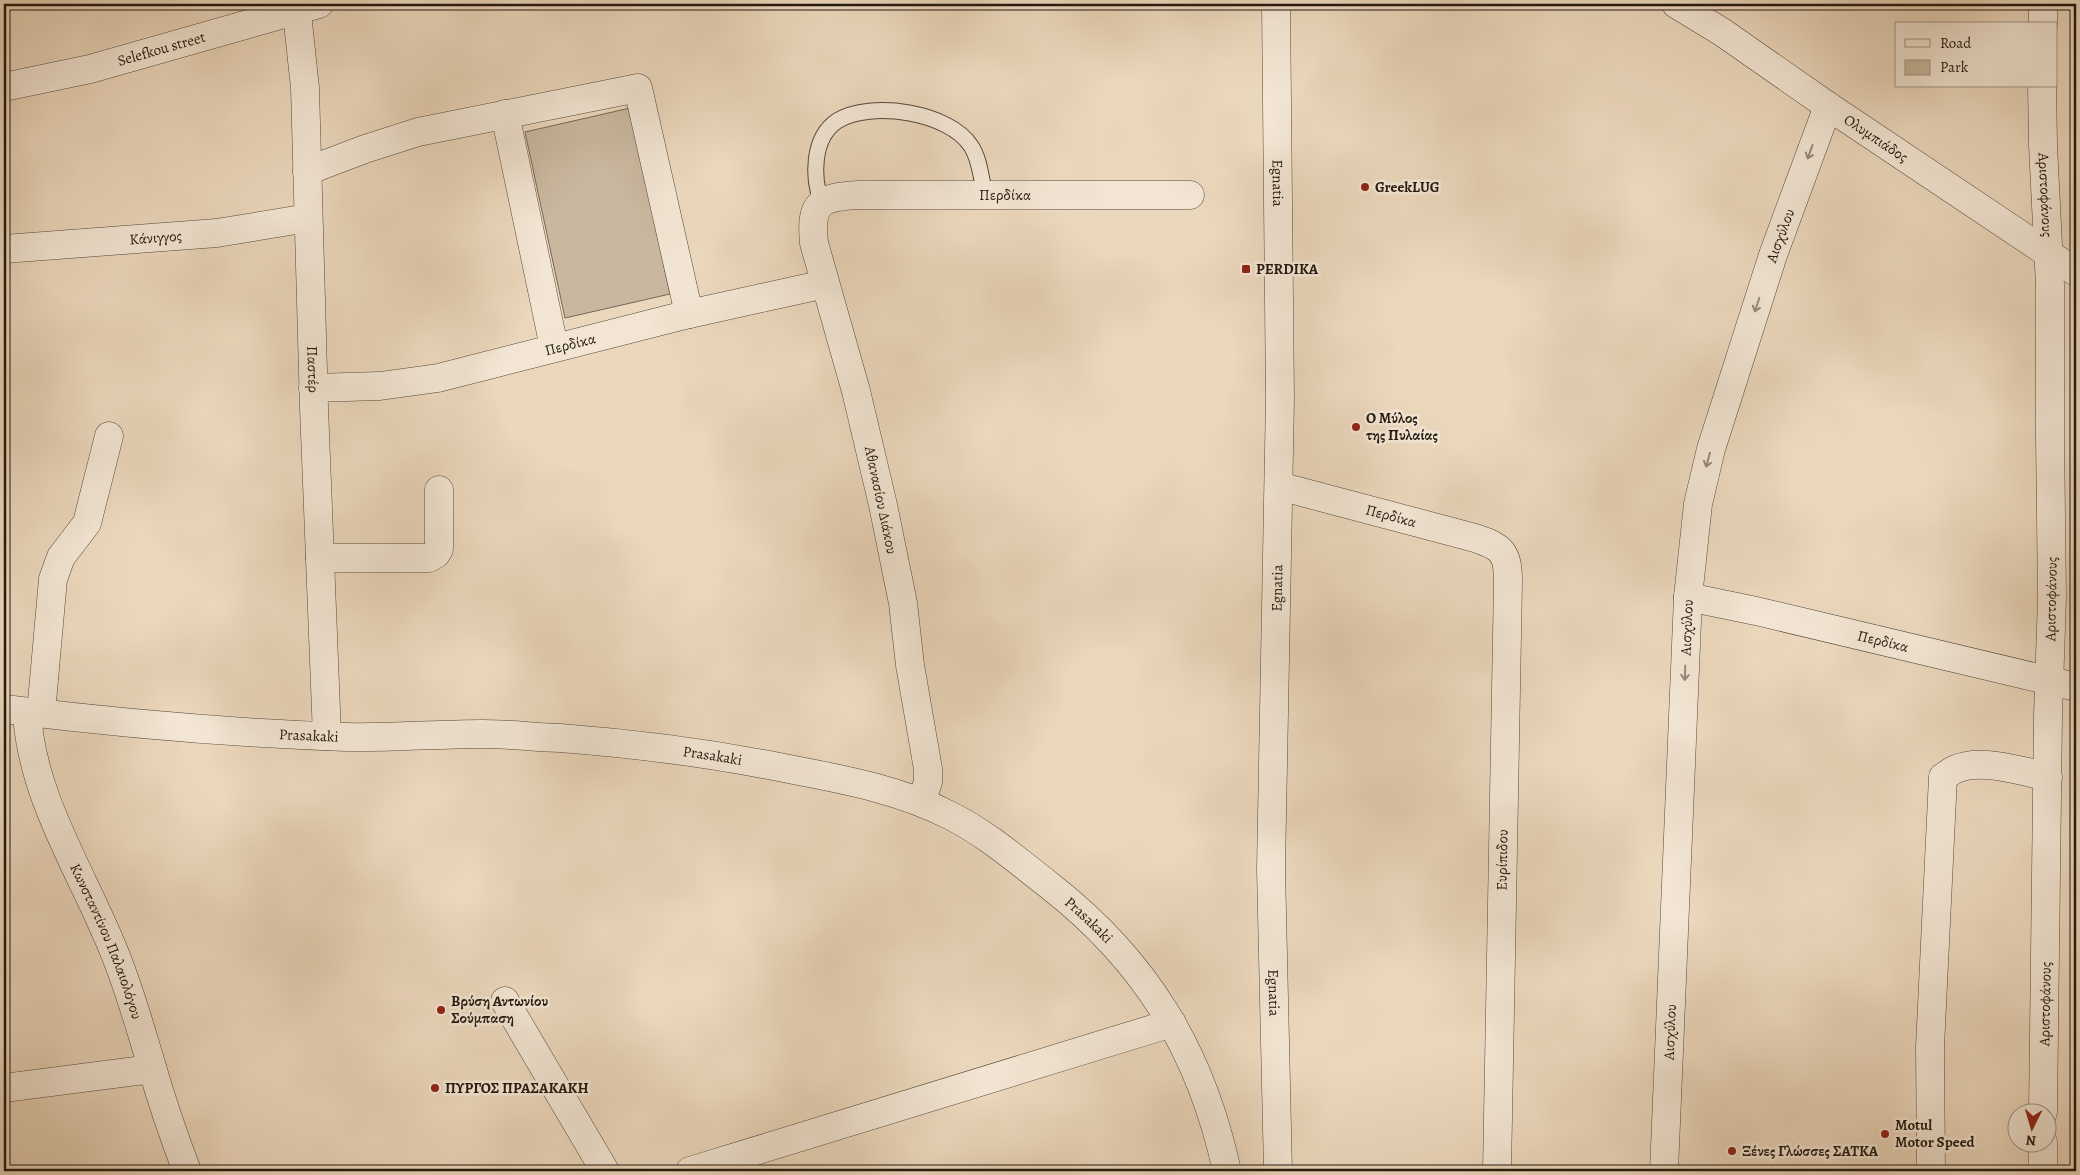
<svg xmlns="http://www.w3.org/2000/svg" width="2080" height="1175" font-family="Alegreya,serif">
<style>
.green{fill:#c9b79f;stroke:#766858}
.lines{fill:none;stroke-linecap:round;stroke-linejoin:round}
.service-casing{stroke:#55483b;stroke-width:17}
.minor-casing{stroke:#55483b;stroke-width:29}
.tertiary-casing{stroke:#55483b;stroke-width:29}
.service{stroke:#f2e5d3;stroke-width:15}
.minor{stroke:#f2e5d3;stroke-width:28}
.tertiary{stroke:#f2e5d3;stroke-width:28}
.oneway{stroke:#95897b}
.poi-dot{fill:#8f2418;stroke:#f2e5d3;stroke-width:2}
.labels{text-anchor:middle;stroke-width:5;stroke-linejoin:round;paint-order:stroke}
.street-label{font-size:15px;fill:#231910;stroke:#f2e5d3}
.poi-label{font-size:15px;font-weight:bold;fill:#231910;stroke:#f2e5d3;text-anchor:start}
</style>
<rect width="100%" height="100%" fill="#ebd7bc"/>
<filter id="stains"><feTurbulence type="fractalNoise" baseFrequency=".004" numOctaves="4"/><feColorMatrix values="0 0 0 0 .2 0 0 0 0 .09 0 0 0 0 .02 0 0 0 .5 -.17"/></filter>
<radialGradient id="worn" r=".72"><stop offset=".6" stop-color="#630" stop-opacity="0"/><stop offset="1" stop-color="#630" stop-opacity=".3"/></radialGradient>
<path class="green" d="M630,108L670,294L565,318L525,132Z"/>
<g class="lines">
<g class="service-casing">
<path id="service" d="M822,203C812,178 812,138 837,121C871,100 949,112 971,146C980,159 981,179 985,194"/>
</g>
<g class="minor-casing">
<g id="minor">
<path id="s1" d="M296,4L305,88L314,407L327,736"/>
<path id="s2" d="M1676,4L1722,32L1828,106L2076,272"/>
<path d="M2043,24V4"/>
<path id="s3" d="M2042,86L2043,145L2050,285V436L2052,598L2048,716L2043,1112"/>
<path id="s4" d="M4,87L90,69L319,4"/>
<path d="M505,114L554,347"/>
<path d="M307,171L365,149L418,132L638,88L689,314"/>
<path id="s5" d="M4,249L217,233L308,218"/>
<path id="s6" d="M313,388L380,386L438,378L689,314L825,284"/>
<path id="s7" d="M1279,486L1475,538C1502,547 1508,552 1508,582L1497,1171"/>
<path d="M320,558H429L436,554L439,549V490"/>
<path id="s8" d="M1688,597L1756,611L2076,687"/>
<path id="s9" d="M27,712C31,796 82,872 113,949C129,987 140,1027 152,1067C162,1102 174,1137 187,1171"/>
<path d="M41,713L53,579L61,557L87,523L109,436"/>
<path id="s10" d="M921,802L928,782V769L910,665L903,603L883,505L856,391L814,243C810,202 820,197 859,195H1190"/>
<path d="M505,1001L605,1171"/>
<path d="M4,1088L152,1069"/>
<path d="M690,1171L1172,1023"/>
<path id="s11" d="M1664,1171L1688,597L1698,504L1711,449L1773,255L1828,106"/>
<path d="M1931,1171L1930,1047L1943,777C1947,775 1952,770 1956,769C1980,758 2023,771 2048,777"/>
<path d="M2043,1171V1142"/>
</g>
</g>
<g class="tertiary-casing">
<g id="tertiary">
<path id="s12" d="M1276,4L1280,398L1271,869L1278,1171"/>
<path id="s13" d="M4,709C117,723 231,733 346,737C391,738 436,734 482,734C508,734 534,737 560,738C639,744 716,754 794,770C847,780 903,791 951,816C987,834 1019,862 1050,886C1147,962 1201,1052 1227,1171"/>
</g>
</g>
<use href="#service" class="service"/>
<use href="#minor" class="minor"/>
<use href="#tertiary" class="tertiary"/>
</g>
<defs><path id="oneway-shaft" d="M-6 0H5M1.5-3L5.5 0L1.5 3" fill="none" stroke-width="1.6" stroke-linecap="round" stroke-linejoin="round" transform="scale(1.25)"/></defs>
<g class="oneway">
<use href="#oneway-shaft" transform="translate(1810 152) rotate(110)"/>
<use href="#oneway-shaft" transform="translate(1757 305) rotate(108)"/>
<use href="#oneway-shaft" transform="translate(1708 460) rotate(105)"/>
<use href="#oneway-shaft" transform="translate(1685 673) rotate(92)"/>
</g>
<g class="poi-dot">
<circle cx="1365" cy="187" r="5"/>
<rect x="1241" y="264" width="10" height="10" rx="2.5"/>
<circle cx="1356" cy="427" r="5"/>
<circle cx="441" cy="1010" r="5"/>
<circle cx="435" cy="1088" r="5"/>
<circle cx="1885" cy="1134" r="5"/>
<circle cx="1732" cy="1151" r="5"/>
</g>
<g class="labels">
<g class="street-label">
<text dy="5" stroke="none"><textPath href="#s4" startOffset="162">Selefkou street</textPath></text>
<text dy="5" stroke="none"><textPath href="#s2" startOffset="241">Ολυμπιάδος</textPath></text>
<text dy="5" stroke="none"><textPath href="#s12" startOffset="179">Egnatia</textPath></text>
<text dy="5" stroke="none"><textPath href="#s10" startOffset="800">Περδίκα</textPath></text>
<text dy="5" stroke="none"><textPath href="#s3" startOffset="109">Αριστοφάνους</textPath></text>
<text dy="5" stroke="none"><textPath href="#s11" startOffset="949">Αισχύλου</textPath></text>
<text dy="5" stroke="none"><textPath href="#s5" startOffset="152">Κάνιγγος</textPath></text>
<text dy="5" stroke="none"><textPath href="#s6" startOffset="262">Περδίκα</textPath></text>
<text dy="5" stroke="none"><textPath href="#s1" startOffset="366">Παστέρ</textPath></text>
<text transform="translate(881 500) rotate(78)" y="5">Αθανασίου Διάκου</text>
<text dy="5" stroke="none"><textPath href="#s7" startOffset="116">Περδίκα</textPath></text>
<text transform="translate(1277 588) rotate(-89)" y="5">Egnatia</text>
<text transform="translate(2051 599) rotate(-89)" y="5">Αριστοφάνους</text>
<text dy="5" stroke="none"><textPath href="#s11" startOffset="544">Αισχύλου</textPath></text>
<text dy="5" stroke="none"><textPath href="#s8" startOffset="200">Περδίκα</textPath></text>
<text dy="5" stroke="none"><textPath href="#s13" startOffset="306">Prasakaki</textPath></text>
<text dy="5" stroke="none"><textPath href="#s13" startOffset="711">Prasakaki</textPath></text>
<text transform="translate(1502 860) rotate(-89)" y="5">Ευρίπιδου</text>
<text dy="5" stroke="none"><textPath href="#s13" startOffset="1131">Prasakaki</textPath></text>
<text dy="5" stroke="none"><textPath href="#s9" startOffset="244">Κωνσταντίνου Παλαιολόγου</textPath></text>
<text dy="5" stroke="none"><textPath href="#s12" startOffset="989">Egnatia</textPath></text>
<text transform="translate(2045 1004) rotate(-89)" y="5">Αριστοφάνους</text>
<text dy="5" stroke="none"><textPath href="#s11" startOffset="139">Αισχύλου</textPath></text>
</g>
<g class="poi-label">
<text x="1375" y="192">GreekLUG</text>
<text x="1256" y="274">PERDIKA</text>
<text x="1366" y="423">Ο Μύλος<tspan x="1366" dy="17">της Πυλαίας</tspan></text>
<text x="451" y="1006">Βρύση Αντωνίου<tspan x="451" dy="17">Σούμπαση</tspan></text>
<text x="445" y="1093">ΠΥΡΓΟΣ ΠΡΑΣΑΚΑΚΗ</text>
<text x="1895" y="1130">Motul<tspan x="1895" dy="17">Motor Speed</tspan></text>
<text x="1742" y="1156">Ξένες Γλώσσες ΣΑΤΚΑ</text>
</g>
</g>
<rect width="2080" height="1175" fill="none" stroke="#ebd7bc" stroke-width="20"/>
<rect x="5" y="5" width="2070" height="1165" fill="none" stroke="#231910" stroke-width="2.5"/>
<rect x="10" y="10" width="2060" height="1155" fill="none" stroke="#231910"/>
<rect x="1895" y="22" width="162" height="65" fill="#f2e5d3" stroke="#9f9385"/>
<rect x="1905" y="39" width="25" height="8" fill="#f2e5d3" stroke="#9f9385"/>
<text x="1940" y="48" font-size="15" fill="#231910">Road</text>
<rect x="1905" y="60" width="25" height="15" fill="#c9b79f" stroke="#9f9385"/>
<text x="1940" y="72" font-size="15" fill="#231910">Park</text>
<g transform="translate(2032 1128) rotate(185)"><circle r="24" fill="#f2e5d3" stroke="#9f9385"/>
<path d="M0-4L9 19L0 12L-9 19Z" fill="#8f2418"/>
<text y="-8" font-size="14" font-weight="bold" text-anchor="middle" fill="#231910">N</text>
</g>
<rect width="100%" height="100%" filter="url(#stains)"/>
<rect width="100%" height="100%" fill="url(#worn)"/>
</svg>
